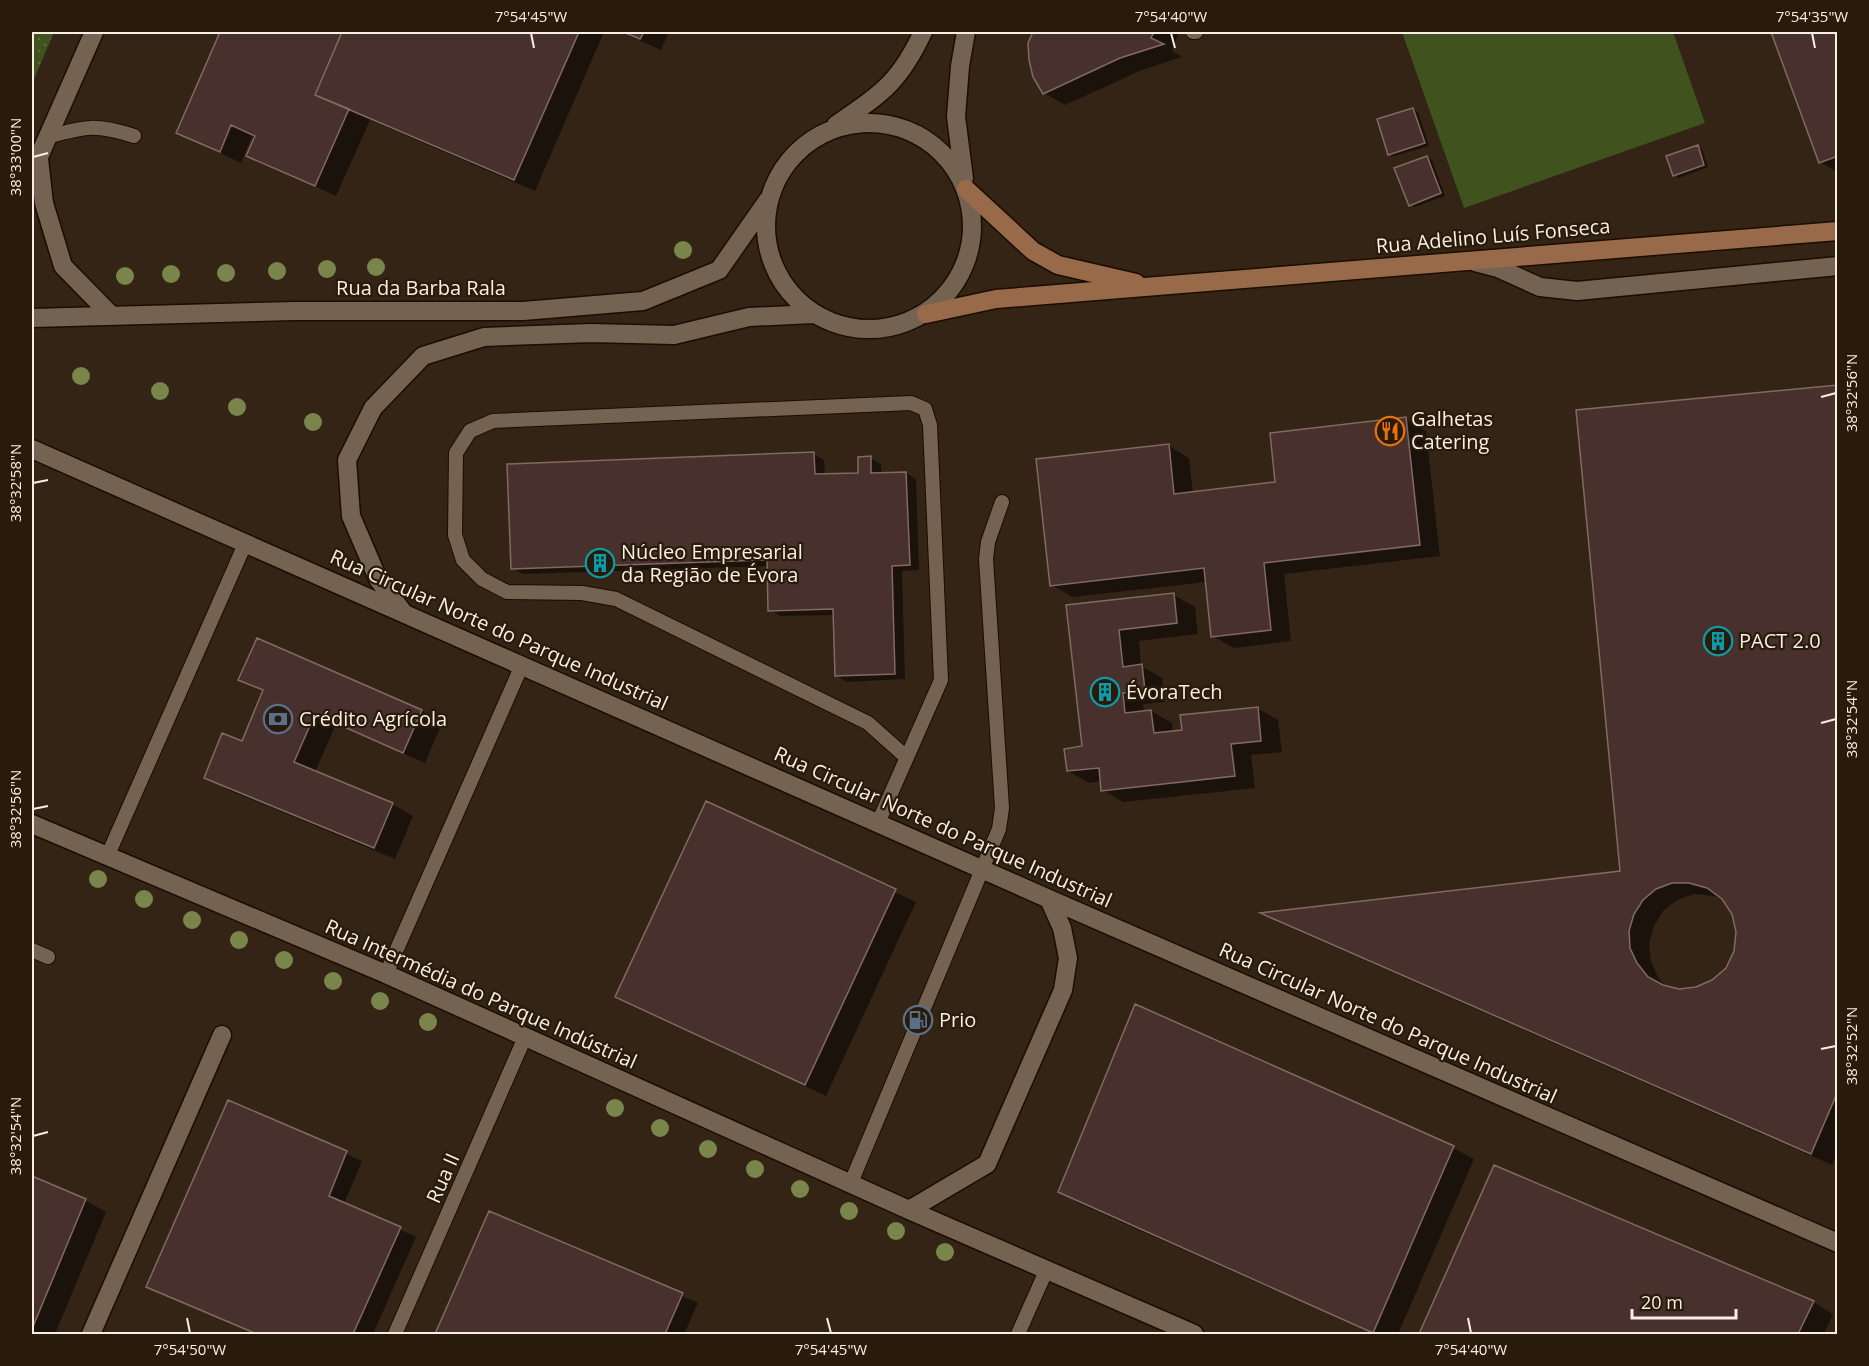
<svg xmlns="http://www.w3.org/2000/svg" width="1869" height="1366" font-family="'Open Sans',sans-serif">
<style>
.green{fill:url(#green-dots)}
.pitch{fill:#40521d}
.shadow{fill:#0007;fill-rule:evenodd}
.building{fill:#48312c;stroke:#836963;stroke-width:1.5;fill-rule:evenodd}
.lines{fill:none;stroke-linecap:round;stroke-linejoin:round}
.lane-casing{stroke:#1b0d01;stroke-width:16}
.street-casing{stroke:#1b0d01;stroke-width:21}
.secondary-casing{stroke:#1b0d01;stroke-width:21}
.lane{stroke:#746351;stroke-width:14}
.street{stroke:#746351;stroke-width:18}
.secondary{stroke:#986a49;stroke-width:18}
.tree{fill:#79854b}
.ticks{fill:none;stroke:#f8eee4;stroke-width:2}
.labels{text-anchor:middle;stroke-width:4.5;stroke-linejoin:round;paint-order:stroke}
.street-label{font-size:20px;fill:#f8eee4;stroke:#291b0b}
.poi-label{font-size:20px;fill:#f8eee4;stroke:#291b0b;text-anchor:start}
.neatline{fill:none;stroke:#f8eee4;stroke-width:2}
.ticks-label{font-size:15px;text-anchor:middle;fill:#f8eee4}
</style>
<defs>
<pattern id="green-dots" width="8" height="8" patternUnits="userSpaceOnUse" patternTransform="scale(1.5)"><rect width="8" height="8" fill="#40521d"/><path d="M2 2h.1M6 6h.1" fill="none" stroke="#5c6b3e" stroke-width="1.8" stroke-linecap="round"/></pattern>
</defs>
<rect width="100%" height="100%" fill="#332415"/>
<path class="green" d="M32,32H54L32,84Z"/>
<path class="pitch" d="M1402,32H1673L1705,123L1464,208Z"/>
<path class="shadow" d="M221,32H604L535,191L370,120L336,196L248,155L256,138L252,136L241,163L177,132Z
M620,32H669L661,50Z
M1035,32H1179L1172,51L1182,57L1142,70L1065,105L1044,93L1030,44Z
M1773,32H1838V172L1820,162Z
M1413,109L1418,112L1429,146L1394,156L1389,154Z
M1697,147L1702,149L1708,167L1679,178L1674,175Z
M1427,157L1432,160L1445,196L1415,207L1410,205Z
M1838,386V1151L1832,1165L1282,924L1265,913L1622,872ZM1694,894L1722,897L1734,914L1738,932L1736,951L1727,969L1713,981L1697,989L1679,990L1666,987L1658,977L1651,961L1649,943L1654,926L1663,911L1677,900Z
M1405,419L1426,431L1440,556L1284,574L1291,641L1234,648L1213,636L1207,582L1072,597L1052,585L1169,446L1189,458L1193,493L1277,483Z
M814,454L824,460L825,475L860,474L870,458L881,464V474L906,473L916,479L919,570L902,571L905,679L847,682L837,676L835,615L780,616L770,610L768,566L523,574L512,568Z
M1174,595L1195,607L1198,634L1139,641L1141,666L1162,678L1165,702L1143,704L1144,712L1151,711L1172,723L1173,732L1257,708L1278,720L1282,752L1251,755L1255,788L1123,802L1103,790L1102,781L1089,783L1068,771L1083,748L1068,606Z
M257,640L422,711L442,723L425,763L336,724L315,772L392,804L413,816L395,859L226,789L206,777L243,743L264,692L240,679Z
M707,803L916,902L826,1096L617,997Z
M228,1102L362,1161L344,1204L416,1237L373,1334H255L148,1286Z
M1453,1148L1474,1159L1398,1334H1373L1080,1204L1059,1192Z
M1495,1167L1813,1302L1833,1314L1824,1334H1421Z
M32,1178L86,1201L106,1212L55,1334H32Z
M490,1213L698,1303L684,1334H437Z"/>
<path class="building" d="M220,32H342L315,95L349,109L315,186L246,156L255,136L231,125L220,152L176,133Z
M342,32H579L514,180L315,95Z
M623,32H644L640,39Z
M1033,32H1154L1151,38L1164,44L1120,58L1043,94L1033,77L1029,60L1028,43Z
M1771,32H1838V156L1819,163Z
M1413,108L1425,143L1388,155L1377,119Z
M1698,145L1704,165L1673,176L1666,156Z
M1427,156L1441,193L1409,206L1394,168Z
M1838,385V1091L1811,1154L1260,913L1620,871L1576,410ZM1672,883H1689L1707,888L1722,899L1732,914L1736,932L1734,951L1726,968L1712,980L1696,987L1679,989L1663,985L1648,977L1637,963L1630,948L1629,931L1634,914L1643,900L1656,889Z
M1406,417L1420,545L1264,563L1271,630L1211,637L1204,568L1050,586L1036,459L1169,444L1174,494L1275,482L1270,433Z
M814,452L815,474L858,473V457L871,456V473L906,472L910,565L892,566L895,674L835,676L833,609L768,611L767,560L511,569L507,464Z
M1174,593L1177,623L1119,630L1123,667L1142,664L1145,691L1123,693L1125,713L1151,710L1154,733L1182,730L1180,715L1258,707L1261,741L1231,744L1235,776L1101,791L1099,768L1067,771L1064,749L1082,746L1066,605Z
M257,638L422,710L403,753L315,714L294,762L393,803L374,848L204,778L222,733L242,741L263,690L238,680Z
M706,801L896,889L805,1085L615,997Z
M1135,1004L1454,1146L1373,1333L1058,1192Z
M228,1100L347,1151L329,1196L401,1227L353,1334H257L146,1287Z
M1494,1165L1814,1301L1798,1334H1419Z
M32,1176L86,1199L32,1329Z
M489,1211L683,1293L665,1334H435Z"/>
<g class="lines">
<g class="lane-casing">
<path id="lane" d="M1193,32H1196
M48,137C86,126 96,124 134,136
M878,823L941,680L930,425L925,409L911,403L493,421L470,431L456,453L455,535L463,560L482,579L507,592L582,593L616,599L868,723L906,757
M107,857L245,544
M32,950L48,957
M386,974L522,665
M850,1185L999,829L1002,808L986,559L988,542L1002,502
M395,1334L525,1037
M1018,1334L1047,1269"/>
</g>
<g class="street-casing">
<path id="street" d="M766 226a103 103 0 1 1 206 0a103 103 0 1 1-206 0Z
M836,125C882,93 899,83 923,32
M39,159L44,203L63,266L111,315
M34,168L94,32
M964,178L956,117L960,66L966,32
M1475,262L1498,268L1540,287L1577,291L1838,266
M32,318L295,311H523L643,301L719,270L768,200
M32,449L1049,899L1838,1243
M402,611L378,579L351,516L347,460L373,408L423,356L484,337L591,333L674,335L749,317L813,314
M32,824L386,974L909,1210L987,1164L1063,990L1068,958L1062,928L1049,899
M909,1210L1194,1334
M91,1334L222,1035"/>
</g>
<g class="secondary-casing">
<path id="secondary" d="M966,189L1033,251L1058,265L1136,283
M926,314L996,299L1838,231"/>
</g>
<use href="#lane" class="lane"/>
<use href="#street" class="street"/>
<use href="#secondary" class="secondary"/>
</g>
<g class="tree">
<circle cx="683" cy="250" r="9"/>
<circle cx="376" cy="267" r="9"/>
<circle cx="327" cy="269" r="9"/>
<circle cx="277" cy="271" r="9"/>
<circle cx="226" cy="273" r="9"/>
<circle cx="171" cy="274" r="9"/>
<circle cx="125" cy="276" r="9"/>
<circle cx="81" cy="376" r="9"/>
<circle cx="160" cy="391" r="9"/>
<circle cx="237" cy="407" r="9"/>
<circle cx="313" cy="422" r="9"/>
<circle cx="98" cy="879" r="9"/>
<circle cx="144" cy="899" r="9"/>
<circle cx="192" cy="920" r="9"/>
<circle cx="239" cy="940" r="9"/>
<circle cx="284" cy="960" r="9"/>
<circle cx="333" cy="981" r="9"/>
<circle cx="380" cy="1001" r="9"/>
<circle cx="428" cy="1022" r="9"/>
<circle cx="615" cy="1108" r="9"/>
<circle cx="660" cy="1128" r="9"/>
<circle cx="708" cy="1149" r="9"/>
<circle cx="755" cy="1169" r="9"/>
<circle cx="800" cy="1189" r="9"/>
<circle cx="849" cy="1211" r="9"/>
<circle cx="896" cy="1231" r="9"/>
<circle cx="945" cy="1252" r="9"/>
</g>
<path class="ticks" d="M531,33L534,48M1171,33L1175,48M1812,33L1815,48M33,157L48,153M1821,397L1836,393M33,483L48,480M1821,723L1836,719M33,809L48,806M1821,1049L1836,1046M33,1136L48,1132M187,1318L190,1333M827,1318L831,1333M1468,1318L1471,1333"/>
<defs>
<g id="restaurant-ring" transform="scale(1.5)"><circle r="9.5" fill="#291b0b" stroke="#e8710a" stroke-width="1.5"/><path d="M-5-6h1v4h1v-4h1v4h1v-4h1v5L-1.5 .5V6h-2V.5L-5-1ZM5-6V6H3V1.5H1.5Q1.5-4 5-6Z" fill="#e8710a"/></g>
<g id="building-ring" transform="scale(1.5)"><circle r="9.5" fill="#291b0b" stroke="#0f9aa8" stroke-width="1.5"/><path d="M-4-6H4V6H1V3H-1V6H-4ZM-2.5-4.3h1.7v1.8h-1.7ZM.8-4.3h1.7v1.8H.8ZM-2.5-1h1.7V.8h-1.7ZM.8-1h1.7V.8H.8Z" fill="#0f9aa8"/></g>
<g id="bank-ring" transform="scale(1.5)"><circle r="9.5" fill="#291b0b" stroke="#5c6f8a" stroke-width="1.5"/><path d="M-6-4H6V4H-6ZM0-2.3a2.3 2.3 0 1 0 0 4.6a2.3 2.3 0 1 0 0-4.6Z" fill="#5c6f8a"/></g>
<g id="fuel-ring" transform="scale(1.5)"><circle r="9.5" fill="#291b0b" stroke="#5c6f8a" stroke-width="1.5"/><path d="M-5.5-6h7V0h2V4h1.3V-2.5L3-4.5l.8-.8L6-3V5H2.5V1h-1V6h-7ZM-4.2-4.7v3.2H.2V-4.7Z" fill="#5c6f8a"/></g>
</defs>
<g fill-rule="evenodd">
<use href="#restaurant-ring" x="1390" y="431"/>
<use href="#building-ring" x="600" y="563"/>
<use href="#building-ring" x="1718" y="641"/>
<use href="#building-ring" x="1105" y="692"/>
<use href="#bank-ring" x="278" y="719"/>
<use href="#fuel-ring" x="918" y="1020"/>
</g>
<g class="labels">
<g class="street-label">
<text transform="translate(1493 236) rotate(-5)" y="7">Rua Adelino Luís Fonseca</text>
<text x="421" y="295">Rua da Barba Rala</text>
<text transform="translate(499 630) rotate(24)" y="7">Rua Circular Norte do Parque Industrial</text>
<text transform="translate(943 827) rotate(24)" y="7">Rua Circular Norte do Parque Industrial</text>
<text transform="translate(481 994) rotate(24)" y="7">Rua Intermédia do Parque Indústrial</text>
<text transform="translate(1388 1023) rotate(24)" y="7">Rua Circular Norte do Parque Industrial</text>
<text transform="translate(443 1178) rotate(-66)" y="7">Rua II</text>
</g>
<g class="poi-label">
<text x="1411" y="426">Galhetas<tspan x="1411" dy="23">Catering</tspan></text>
<text x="621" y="559">Núcleo Empresarial<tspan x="621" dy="23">da Região de Évora</tspan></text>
<text x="1739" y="648">PACT 2.0</text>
<text x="1126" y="699">ÉvoraTech</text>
<text x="299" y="726">Crédito Agrícola</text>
<text x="939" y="1027">Prio</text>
</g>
</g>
<rect width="1869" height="1366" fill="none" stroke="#291b0b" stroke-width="66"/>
<path d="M1632 1309v9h104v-9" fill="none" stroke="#f8eee4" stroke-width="3"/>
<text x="1641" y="1309" font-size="18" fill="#f8eee4" stroke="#291b0b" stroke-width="4.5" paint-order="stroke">20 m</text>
<rect x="33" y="33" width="1803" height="1300" class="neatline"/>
<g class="ticks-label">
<text x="531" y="22">7°54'45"W</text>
<text x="1171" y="22">7°54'40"W</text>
<text x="1812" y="22">7°54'35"W</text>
<text transform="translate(16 157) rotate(-90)" y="5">38°33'00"N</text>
<text transform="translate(1852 393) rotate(-90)" y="5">38°32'56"N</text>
<text transform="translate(16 483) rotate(-90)" y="5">38°32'58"N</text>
<text transform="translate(1852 719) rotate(-90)" y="5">38°32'54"N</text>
<text transform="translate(16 809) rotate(-90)" y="5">38°32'56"N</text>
<text transform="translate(1852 1046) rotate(-90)" y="5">38°32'52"N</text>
<text transform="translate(16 1136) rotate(-90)" y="5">38°32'54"N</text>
<text x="190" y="1355">7°54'50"W</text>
<text x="831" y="1355">7°54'45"W</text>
<text x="1471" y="1355">7°54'40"W</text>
</g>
</svg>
